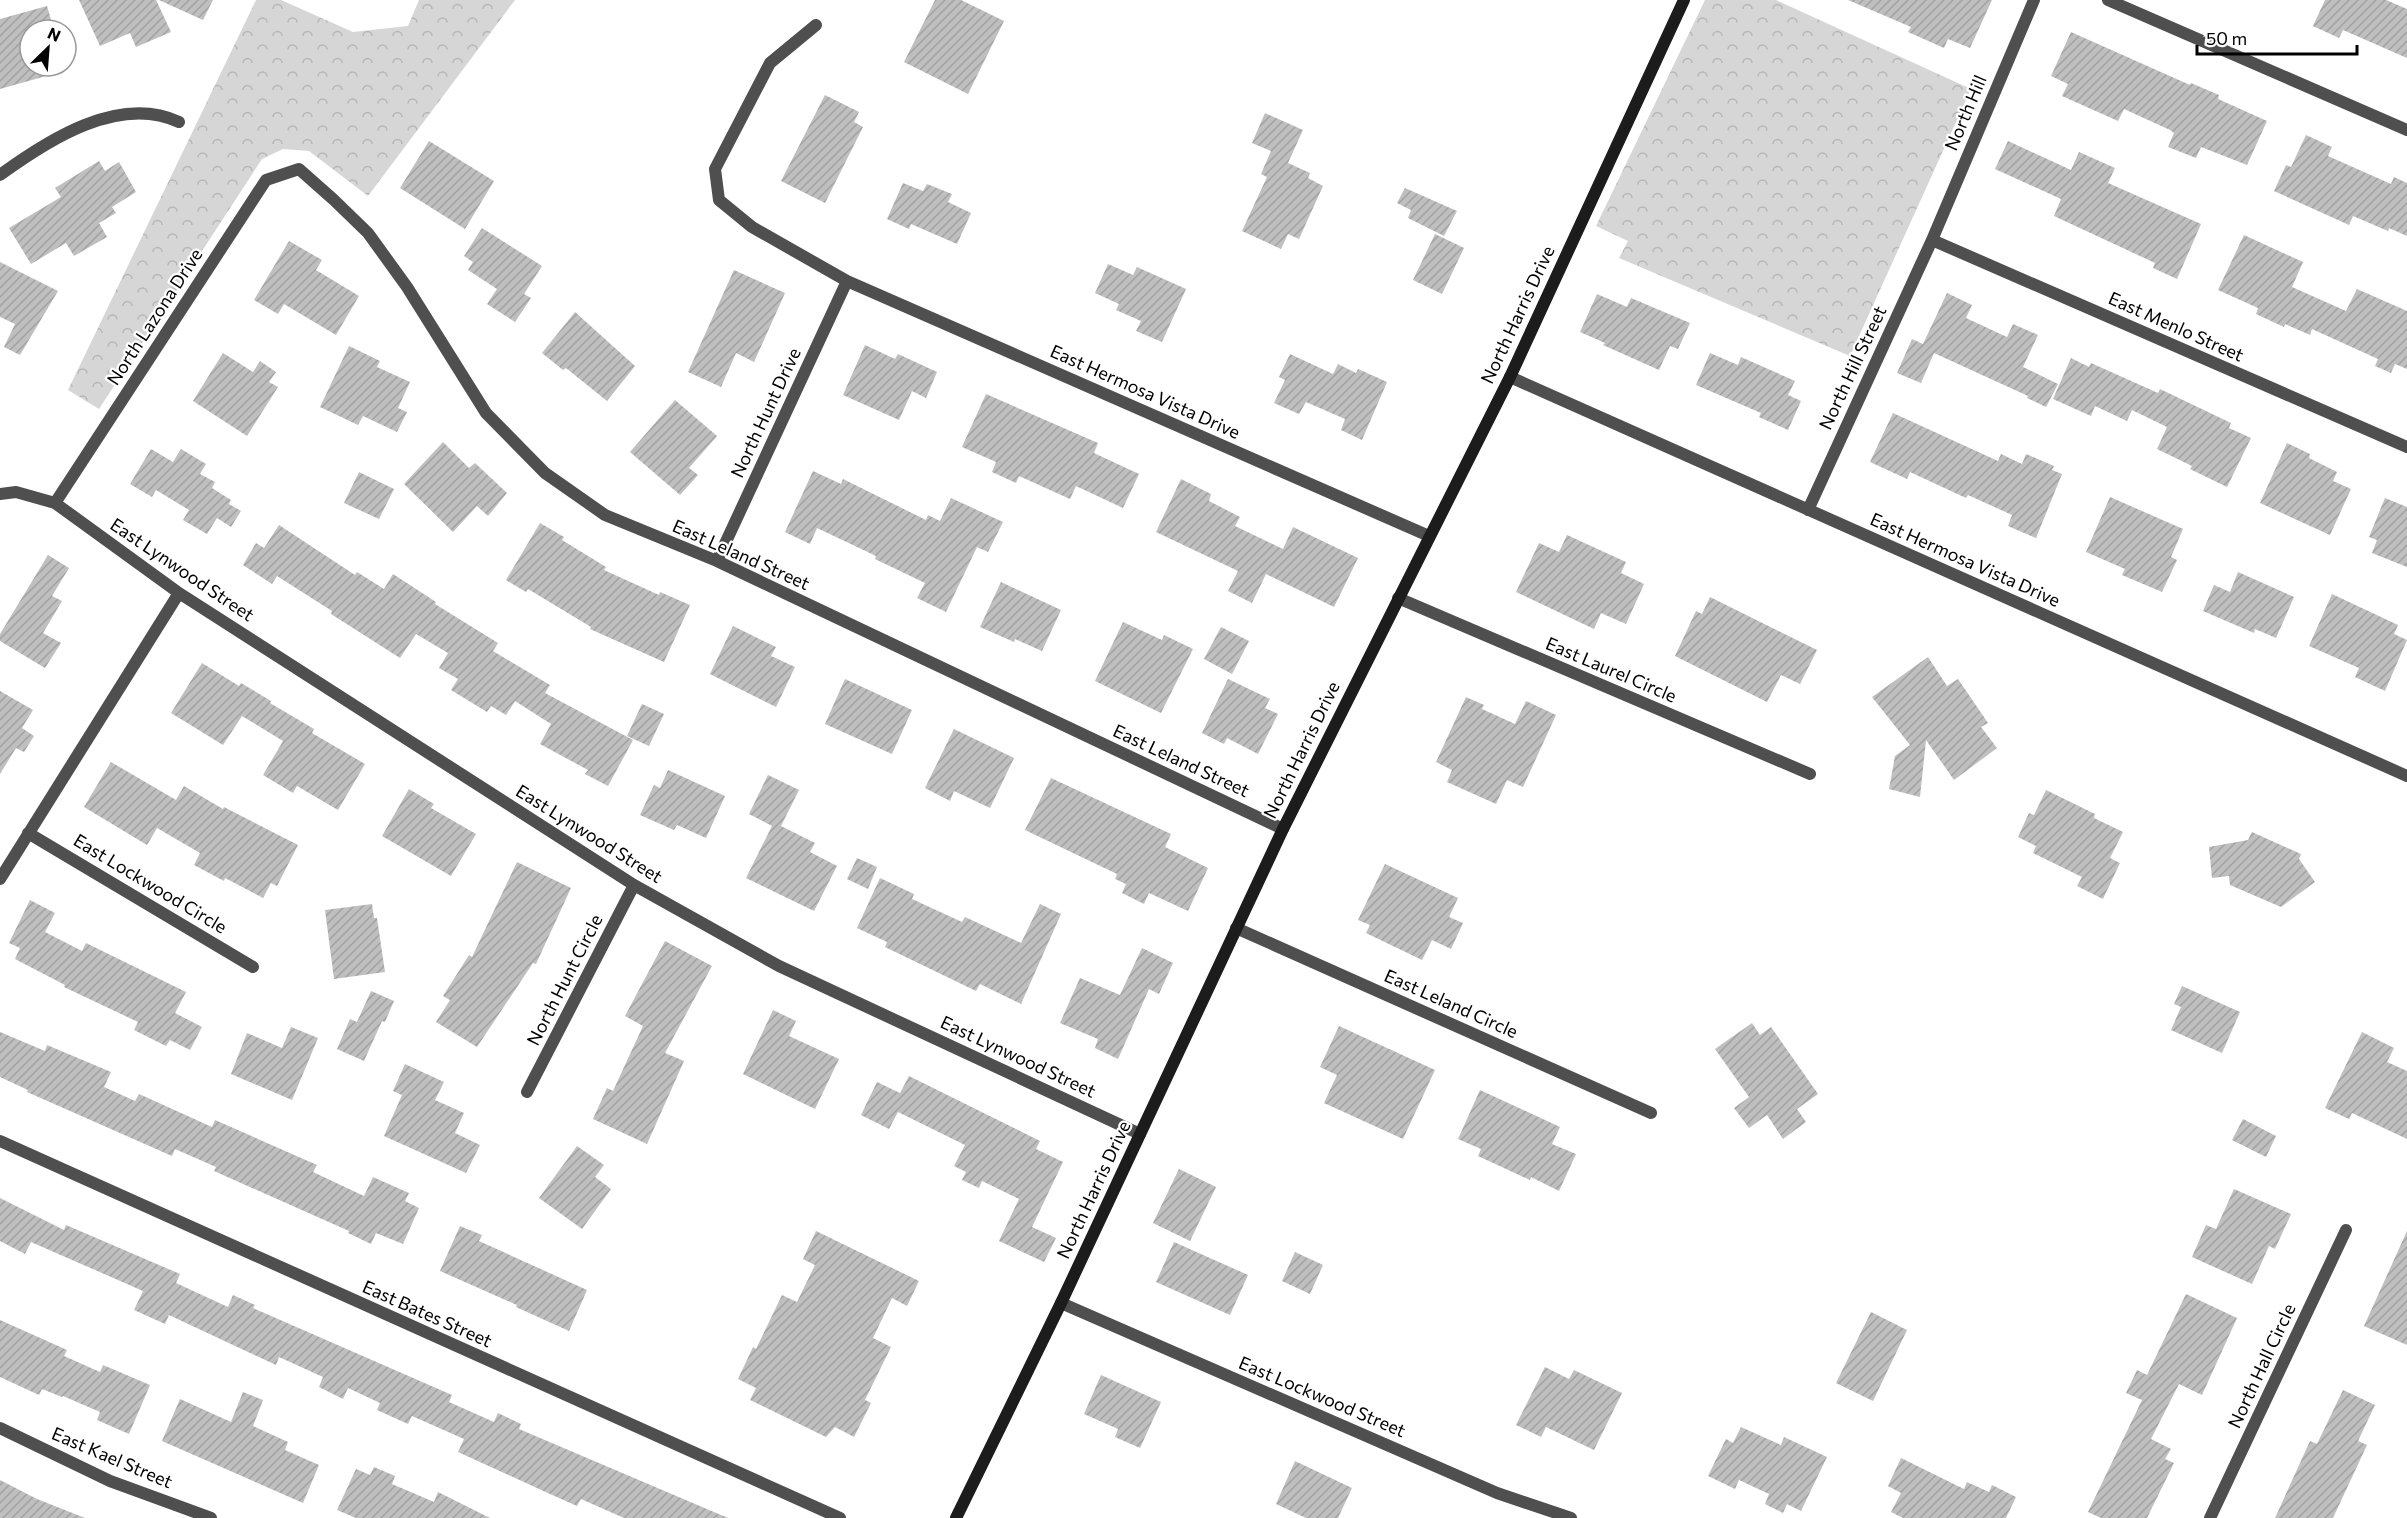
<svg xmlns="http://www.w3.org/2000/svg" width="2407" height="1518" font-family="Commissioner,sans-serif">
<style>
.park{fill:url(#park-crowns)}
.building{fill:url(#building-hatch)}
.lines{fill:none;stroke-linecap:round;stroke-linejoin:round}
.street{stroke:#4f4f4f;stroke-width:12}
.secondary{stroke:#1c1c1c;stroke-width:12}
.labels{text-anchor:middle;stroke-width:4.5;stroke-linejoin:round;paint-order:stroke}
.street-label{font-size:18px;fill:#000;stroke:#fff}
</style>
<defs>
<pattern id="park-crowns" width="20" height="18" patternUnits="userSpaceOnUse" patternTransform="scale(1.5)"><rect width="20" height="18" fill="#d6d6d6"/><path d="M2 6a3 3 0 1 1 6 0M12 15a3 3 0 1 1 6 0" fill="none" stroke="#b6b6b6"/></pattern>
<pattern id="building-hatch" width="6" height="6" patternUnits="userSpaceOnUse" patternTransform="scale(1.5)"><rect width="6" height="6" fill="#bfbfbf"/><path d="M-1 1l2-2M0 6l6-6M5 7l2-2" fill="none" stroke="#a2a2a2"/></pattern>
</defs>
<rect width="100%" height="100%" fill="#fff"/>
<path class="park" d="M256,0H281L353,32L408,26L419,0H515L368,196L309,151L283,149L262,159L99,409L68,390Z
M1705,0H1776L1971,89L1850,356L1619,258L1628,241L1596,226Z"/>
<path class="building" d="M79,0H156L171,32L136,47L130,33L100,46Z
M159,0H213L203,20Z
M935,0H961L1004,21L968,94L904,62Z
M1848,0H1992L1970,48L1948,39L1944,48L1908,32L1911,27Z
M2325,0H2386L2407,9V58L2343,30L2339,38L2313,26Z
M47,6L54,30H30V66H63L64,71L0,89V19Z
M2071,32L2190,85L2191,83L2219,95L2218,99L2267,121L2247,165L2201,147L2196,158L2168,147L2174,133L2170,130L2124,109L2118,121L2062,96L2068,84L2051,76Z
M825,95L859,112L854,122L863,127L825,203L781,181Z
M1265,113L1303,130L1288,163L1310,173L1308,178L1323,186L1299,239L1288,234L1281,249L1242,231L1267,177L1261,174L1271,151L1252,143Z
M2306,135L2332,147L2328,156L2391,184L2394,177L2407,183V236L2389,228L2388,231L2353,216L2349,225L2274,191L2286,165L2291,167Z
M429,141L494,181L465,229L400,188Z
M2008,141L2071,170L2079,152L2115,168L2108,183L2201,224L2177,279L2153,268L2155,263L2054,216L2061,199L1995,169Z
M99,161L105,171L119,162L136,192L112,207L116,213L99,223L107,237L74,256L66,243L31,264L9,228L61,197L55,188Z
M903,183L923,191L927,184L952,194L948,202L971,213L957,244L911,224L909,229L887,219Z
M1405,188L1457,211L1444,236L1408,218L1411,210L1397,203Z
M482,228L542,266L524,294L531,298L515,322L487,304L497,289L468,270L473,262L464,256Z
M1435,234L1464,248L1442,294L1413,280Z
M2244,235L2303,262L2292,287L2346,311L2357,289L2407,311V369L2395,364L2391,373L2375,366L2378,359L2312,329L2310,335L2285,324L2284,327L2256,314L2258,308L2218,290Z
M289,241L322,260L316,270L359,296L336,335L284,304L278,314L254,300Z
M0,262L58,291L20,355L4,347L15,324L0,317Z
M1108,264L1133,275L1137,267L1186,289L1162,342L1136,331L1141,321L1116,310L1119,304L1095,293Z
M734,270L785,293L754,362L736,353L721,387L688,372Z
M1947,293L1972,305L1966,318L2007,337L2013,324L2038,335L2023,367L2058,384L2046,407L2027,398L2028,396L1934,353L1921,383L1897,373L1912,339L1923,344Z
M1597,294L1627,307L1631,298L1690,323L1678,349L1670,346L1659,370L1603,345L1605,343L1580,332Z
M575,312L635,366L607,401L566,368L563,370L542,353Z
M865,345L895,359L898,354L937,372L926,398L912,391L899,420L843,395Z
M349,346L380,361L377,367L410,382L398,408L407,412L397,432L363,416L358,425L320,407Z
M223,353L253,372L260,361L276,372L269,382L278,387L247,436L193,401Z
M1710,353L1738,365L1741,357L1795,381L1788,395L1801,401L1788,430L1759,417L1761,413L1696,385Z
M1290,354L1333,374L1338,364L1356,373L1358,369L1387,382L1362,440L1341,430L1345,419L1306,402L1299,414L1274,403L1285,380L1279,377Z
M2071,358L2089,367L2091,363L2158,393L2160,389L2231,423L2229,428L2251,438L2227,487L2190,469L2192,466L2157,449L2167,427L2132,410L2127,421L2095,406L2091,416L2053,399Z
M986,394L1098,443L1094,453L1139,474L1123,508L1076,486L1070,499L1019,476L1016,483L992,472L996,462L962,447Z
M675,400L717,436L689,468L698,475L680,495L630,452Z
M1893,413L1998,461L2001,454L2022,464L2026,454L2054,466L2052,470L2062,474L2036,538L2008,526L2012,515L1968,495L1966,498L1910,472L1907,479L1870,462Z
M443,442L469,468L475,463L507,493L488,516L477,506L453,532L404,484Z
M2287,443L2310,454L2309,458L2337,472L2333,481L2351,489L2330,535L2260,503Z
M151,449L173,462L181,449L206,464L200,474L215,482L212,488L231,500L229,504L241,511L231,527L217,518L207,534L183,520L189,510L156,490L152,497L130,484Z
M813,471L841,484L843,479L926,520L928,515L940,521L951,498L1003,522L988,552L977,547L946,612L917,598L925,583L875,559L876,556L817,528L810,544L785,532Z
M359,472L394,489L379,519L344,503Z
M1181,479L1211,494L1209,501L1240,517L1235,526L1283,549L1293,527L1358,558L1334,607L1266,574L1252,603L1228,591L1238,571L1156,532Z
M2110,497L2183,529L2171,557L2177,560L2162,592L2122,575L2125,569L2086,552Z
M2385,498L2407,507V567L2372,553L2377,540L2369,537Z
M540,523L564,537L562,540L606,567L604,570L659,595L660,592L690,605L664,662L590,629L591,627L528,589L526,592L506,580Z
M279,525L355,575L357,572L384,589L393,574L436,602L435,604L498,643L493,651L550,685L545,693L633,740L608,786L585,774L588,770L540,744L551,724L515,701L506,715L491,706L487,712L451,690L458,679L439,668L448,653L416,634L400,658L331,614L332,611L277,576L272,584L243,565L256,543L264,548Z
M1567,535L1626,562L1621,573L1644,584L1626,624L1601,613L1594,629L1516,592L1539,543L1559,552Z
M48,555L69,568L52,596L62,601L43,633L61,643L45,668L0,641V634Z
M2238,572L2294,597L2276,638L2255,629L2254,633L2203,611L2214,585L2230,592Z
M1001,582L1061,610L1042,651L1015,639L1014,642L980,627Z
M2332,594L2398,625L2394,634L2407,640L2385,691L2355,677L2359,668L2309,646Z
M1710,597L1817,650L1800,684L1781,675L1767,702L1675,656L1696,611L1702,614Z
M1123,622L1162,640L1164,635L1193,649L1161,713L1095,681Z
M733,626L776,647L771,656L795,667L776,707L710,674Z
M1221,627L1249,641L1232,674L1204,659Z
M1928,657L1947,686L1958,679L1988,723L1981,727L1997,748L1954,780L1926,740L1920,797L1889,789L1895,756L1910,745L1872,697Z
M202,663L239,686L241,683L271,701L270,703L314,729L312,733L365,764L338,810L297,786L293,793L263,775L283,741L242,716L223,745L171,713Z
M845,679L912,710L892,754L825,724Z
M1228,679L1270,699L1265,708L1278,714L1258,754L1227,738L1224,744L1202,733Z
M0,691L33,710L22,728L34,736L24,752L16,748L0,774Z
M1466,697L1484,705L1482,709L1515,724L1526,701L1556,715L1523,787L1507,780L1496,804L1447,782L1452,770L1436,762Z
M642,704L664,714L649,746L627,736Z
M954,729L1014,758L990,808L954,791L950,801L925,788Z
M111,762L176,800L184,786L223,809L224,807L298,845L277,886L271,883L263,898L225,878L224,881L194,865L200,853L157,828L147,845L84,807Z
M668,770L725,796L706,838L677,825L674,830L640,815L654,785L660,788Z
M768,775L799,790L781,826L815,843L810,852L837,866L814,911L746,878L772,826L749,814Z
M1051,778L1171,834L1165,847L1208,868L1188,911L1149,893L1144,904L1122,893L1126,884L1115,879L1117,874L1025,830Z
M409,789L434,804L431,808L476,834L451,876L382,836Z
M2046,790L2095,814L2094,818L2123,832L2110,858L2120,863L2103,899L2077,886L2082,877L2033,853L2036,846L2018,837L2029,813L2034,815Z
M2252,832L2301,854L2299,859L2315,882L2281,907L2230,885L2229,876L2212,878L2209,847L2248,840Z
M857,858L877,867L868,889L847,879Z
M517,862L571,888L536,964L533,963L477,1047L436,1022L450,1000L443,996L469,955L472,957Z
M1385,864L1458,898L1449,917L1463,923L1451,949L1432,940L1422,960L1366,933L1370,925L1358,920Z
M880,878L914,894L912,899L962,922L965,917L1021,943L1040,904L1061,914L1021,1004L980,984L976,991L885,947L887,942L857,928Z
M30,900L55,913L45,932L82,951L86,943L186,992L175,1013L202,1027L190,1050L170,1040L166,1046L134,1030L138,1022L64,987L65,985L15,959L20,948L9,943Z
M372,904L374,918H377L385,972L334,979L325,910Z
M665,941L712,966L665,1053L684,1061L647,1144L593,1119L607,1088L613,1091L643,1026L625,1016Z
M1142,948L1173,963L1159,994L1149,989L1118,1059L1095,1048L1098,1039L1060,1023L1080,978L1120,995Z
M2182,986L2240,1012L2222,1053L2171,1030L2181,1007L2174,1004Z
M371,991L394,1001L385,1022L382,1021L364,1061L337,1049L350,1019L357,1022Z
M773,1010L796,1021L789,1036L839,1059L815,1109L743,1074Z
M1752,1023L1760,1035L1771,1027L1818,1094L1797,1109L1806,1122L1783,1139L1767,1115L1749,1128L1734,1108L1749,1097L1715,1049Z
M1339,1026L1435,1070L1403,1139L1324,1103L1337,1075L1320,1067Z
M291,1027L318,1038L292,1100L231,1074L247,1033L282,1048Z
M0,1032L45,1051L47,1045L111,1072L104,1087L135,1101L139,1094L212,1127L215,1120L317,1165L313,1172L364,1196L373,1177L409,1193L405,1201L419,1208L403,1244L376,1233L371,1244L348,1233L349,1231L214,1171L216,1167L175,1149L172,1156L27,1092L28,1090L0,1077Z
M2362,1032L2394,1048L2387,1062L2407,1071V1139L2352,1113L2349,1119L2325,1108Z
M405,1064L444,1082L435,1100L464,1113L455,1133L480,1145L466,1173L384,1136L402,1095L393,1091Z
M909,1076L1040,1141L1036,1149L1063,1162L1032,1227L1056,1238L1044,1262L999,1241L1019,1199L982,1181L979,1188L962,1180L966,1172L954,1166L965,1145L898,1112L889,1129L861,1115L877,1082L900,1093Z
M1480,1090L1560,1127L1552,1144L1576,1154L1559,1191L1531,1177L1530,1180L1478,1156L1481,1149L1458,1139Z
M2243,1119L2276,1136L2266,1157L2232,1140Z
M577,1146L604,1165L595,1177L611,1189L582,1229L539,1198Z
M1179,1169L1216,1187L1190,1241L1153,1223Z
M2234,1189L2291,1214L2275,1249L2269,1246L2252,1284L2192,1257L2206,1225L2216,1229Z
M0,1198L64,1230L66,1225L180,1274L176,1283L228,1307L233,1295L255,1305L253,1308L452,1395L449,1402L494,1422L498,1413L521,1424L519,1429L728,1518H624L581,1499L577,1506L550,1494L458,1452L464,1439L412,1416L408,1424L377,1410L380,1403L348,1388L343,1399L319,1387L323,1377L279,1357L276,1365L169,1315L165,1324L134,1310L143,1291L31,1242L25,1254L0,1241Z
M460,1226L482,1235L479,1241L587,1290L569,1331L516,1307L517,1305L440,1271Z
M816,1231L919,1281L907,1306L892,1298L873,1338L891,1347L865,1400L871,1403L854,1437L835,1427L826,1437L750,1400L756,1388L738,1379L753,1347L756,1349L782,1295L797,1302L815,1265L803,1259Z
M2407,1231V1345L2364,1326Z
M1174,1242L1248,1275L1230,1315L1156,1282Z
M1295,1252L1323,1265L1310,1294L1282,1281Z
M2186,1294L2237,1318L2202,1395L2179,1384L2151,1439L2171,1449L2165,1459L2174,1463L2147,1518H2101L2088,1512L2142,1400L2126,1393L2137,1370L2147,1375Z
M1871,1312L1907,1330L1873,1401L1836,1383Z
M0,1320L67,1350L64,1356L100,1372L103,1365L150,1385L129,1434L97,1420L100,1412L63,1396L62,1397L42,1389L39,1395L0,1377Z
M1545,1367L1569,1379L1574,1370L1622,1393L1594,1450L1546,1427L1541,1437L1516,1425Z
M1101,1375L1161,1402L1140,1448L1115,1437L1118,1429L1084,1414Z
M2343,1390L2375,1405L2358,1441L2367,1445L2333,1518H2275L2310,1441L2317,1444Z
M243,1392L263,1400L253,1426L288,1442L285,1450L319,1465L303,1503L162,1441L180,1399L231,1422Z
M1741,1427L1781,1445L1784,1437L1827,1457L1801,1511L1787,1504L1783,1513L1765,1504L1769,1494L1739,1480L1735,1489L1708,1476L1726,1439L1733,1443Z
M1901,1458L1964,1489L1967,1482L1989,1492L1992,1485L2016,1497L2006,1518H1903L1891,1512L1901,1493L1888,1486Z
M1295,1461L1352,1488L1338,1518H1306L1276,1504Z
M374,1467L395,1476L392,1484L434,1502L438,1492L490,1518H356L337,1510L356,1469L370,1475Z
M0,1480L37,1499L85,1518H0Z"/>
<g class="lines">
<path class="street" d="M2108,0L2407,130
M816,25L770,63L715,169L719,200L752,227L847,281L1429,536
M0,175C48,140 119,94 179,122
M1932,240L2407,447
M1510,377L2407,776
M0,494L16,492L55,503L179,593L634,885L779,966L1140,1134
M55,503L266,180L299,169L334,200L368,233L407,287L486,413L545,473L605,515L717,561L1283,829
M1808,510L1932,240L2034,0
M717,561L847,281
M1398,598L1810,774
M28,833L253,967
M0,879L179,593
M1236,928L1651,1113
M527,1092L634,885
M0,1141L840,1518
M1061,1303L1497,1493L1571,1518
M0,1428L110,1481L211,1518
M2210,1518L2346,1230"/>
<path class="secondary" d="M956,1518L1061,1303L1283,829L1510,377L1684,0"/>
</g>
<g class="labels">
<g class="street-label">
<text transform="translate(1966 113) rotate(-67)" y="6">North Hill</text>
<text transform="translate(1518 315) rotate(-65)" y="6">North Harris Drive</text>
<text transform="translate(155 317) rotate(-57)" y="6">North Lazona Drive</text>
<text transform="translate(2176 327) rotate(24)" y="6">East Menlo Street</text>
<text transform="translate(1853 368) rotate(-65)" y="6">North Hill Street</text>
<text transform="translate(1145 392) rotate(24)" y="6">East Hermosa Vista Drive</text>
<text transform="translate(766 413) rotate(-65)" y="6">North Hunt Drive</text>
<text transform="translate(741 555) rotate(24)" y="6">East Leland Street</text>
<text transform="translate(1965 560) rotate(24)" y="6">East Hermosa Vista Drive</text>
<text transform="translate(182 570) rotate(34)" y="6">East Lynwood Street</text>
<text transform="translate(1611 670) rotate(23)" y="6">East Laurel Circle</text>
<text transform="translate(1302 750) rotate(-64)" y="6">North Harris Drive</text>
<text transform="translate(1181 761) rotate(25)" y="6">East Leland Street</text>
<text transform="translate(589 834) rotate(32)" y="6">East Lynwood Street</text>
<text transform="translate(150 884) rotate(31)" y="6">East Lockwood Circle</text>
<text transform="translate(565 980) rotate(-63)" y="6">North Hunt Circle</text>
<text transform="translate(1451 1004) rotate(24)" y="6">East Leland Circle</text>
<text transform="translate(1018 1057) rotate(25)" y="6">East Lynwood Street</text>
<text transform="translate(1094 1190) rotate(-65)" y="6">North Harris Drive</text>
<text transform="translate(427 1314) rotate(24)" y="6">East Bates Street</text>
<text transform="translate(2262 1366) rotate(-65)" y="6">North Hall Circle</text>
<text transform="translate(1322 1397) rotate(23)" y="6">East Lockwood Street</text>
<text transform="translate(112 1458) rotate(23)" y="6">East Kael Street</text>
</g>
</g>
<g transform="translate(48 48) rotate(25)"><circle r="28" fill="#ffffff" stroke="#999999" stroke-width="1.5"/>
<path d="M0-4.5L10 22L0 15L-10 22Z" fill="#000000"/>
<text y="-9" font-size="16" font-weight="bold" text-anchor="middle" fill="#000000">N</text>
</g>
<path d="M2197 45v9h160v-9" fill="none" stroke="#000000" stroke-width="3"/>
<text x="2206" y="45" font-size="18" fill="#000000" stroke="#ffffff" stroke-width="4.5" paint-order="stroke">50 m</text>
</svg>
